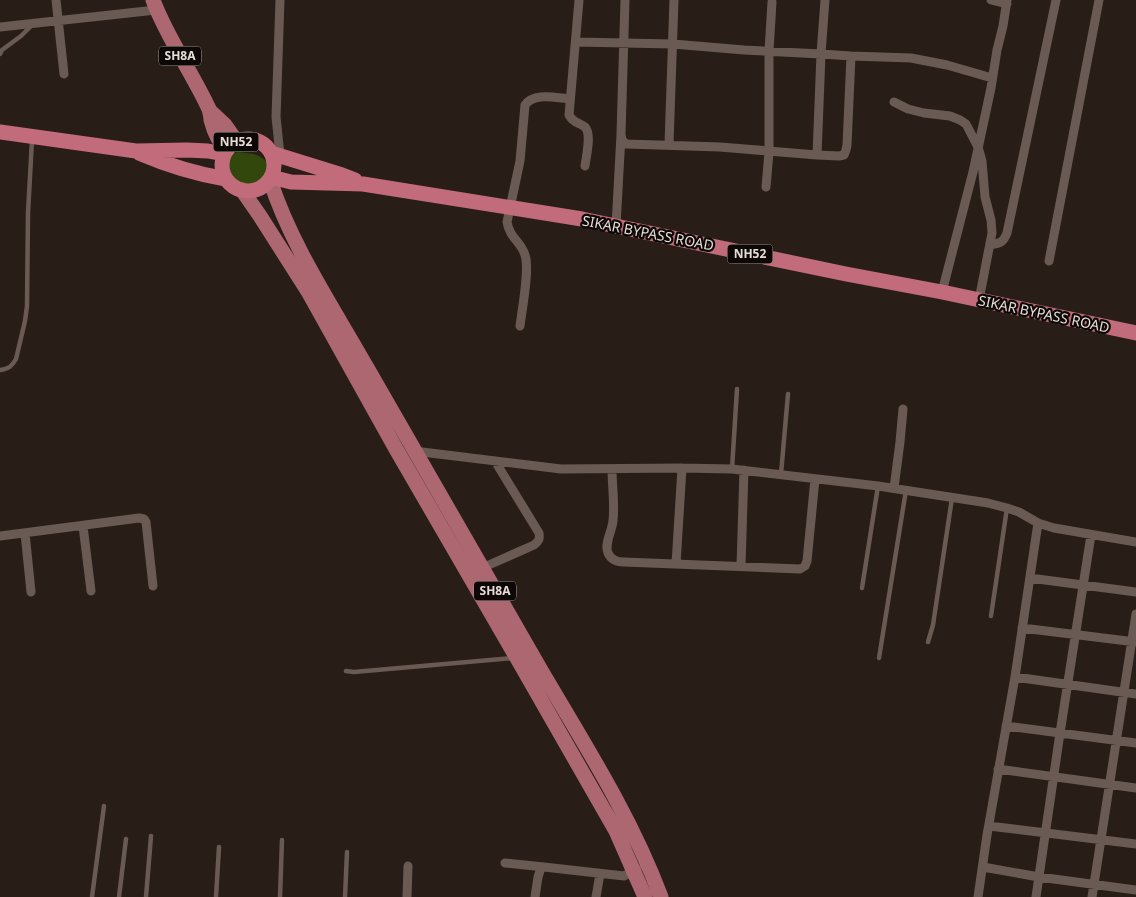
<svg xmlns="http://www.w3.org/2000/svg" width="1136" height="897" font-family="'Noto Sans',sans-serif">
<style>
.green{fill:#32470b}
.lines{fill:none;stroke-linecap:round;stroke-linejoin:round}
.service{stroke:#695b54;stroke-width:4.5}
.minor{stroke:#695b54;stroke-width:9}
.primary{stroke:#ac6771;stroke-width:15}
.trunk{stroke:#c26b7b;stroke-width:15}
.labels{text-anchor:middle;stroke-width:4.5;stroke-linejoin:round;paint-order:stroke}
.shield{fill:#0d0806;stroke:#a49d99;stroke-width:1}
.shield-label{font-size:12px;font-weight:bold;fill:#e5ddd8}
.street-label{font-size:14px;fill:#e5ddd8;stroke:#0d0806}
</style>
<rect width="100%" height="100%" fill="#291d17"/>
<path class="green" d="M238,152C253,154 264,153 270,169L263,182L255,185L230,181C228,178 226,176 225,174C219,164 228,154 238,152Z"/>
<g class="lines">
<path class="service" d="M0,54L2,50L21,36L32,25
M0,370C9,369 12,366 16,359L25,321L27,306L28,213L32,140
M732,469L737,389
M781,474L788,394
M862,588L878,486
M991,616L1007,508
M928,642L933,625L952,498
M879,658L906,490
M346,671L354,672L513,658
M92,897L104,806
M119,897L126,839
M146,897L151,836
M216,897L219,847
M280,897L282,840
M345,897L347,852"/>
<path class="minor" d="M56,0L64,74
M280,0L276,117L280,155
M579,0L569,115C574,124 579,122 585,127C592,134 586,157 585,166
M625,0L621,134L622,140L626,144L720,147L817,155L839,156L844,155L846,150L847,145L851,56
M991,0L1007,4
M0,27L156,10
M576,42L673,44L744,50L821,54L851,56L911,58L947,65L992,78
M894,102L908,109L924,113L950,116L960,120L966,124L978,147L982,161L985,197L991,220L992,233L979,300
M669,144L674,0
M817,155L821,54L825,0
M766,187L769,152V51L772,2
M616,226L621,135
M990,245C1000,243 1003,243 1007,233L1056,0
M1049,261L1099,0
M942,292L973,172L991,88L997,50L1003,26L1007,0
M520,326C522,309 530,269 525,255C521,241 510,239 507,222L520,161L525,105C534,92 556,98 570,99
M414,451L561,469L682,468L732,469L878,486L988,503L1007,508L1019,512L1038,523L1054,528L1136,542
M612,469C612,486 615,504 613,521C612,531 604,544 608,553C611,560 617,562 624,562L800,569L805,566L807,561L815,479
M894,488L900,442L903,409
M83,526L91,591
M25,533L31,592
M0,536L139,518L144,519L146,522L153,586
M676,564L682,468
M741,566L744,470
M482,568L534,545C539,541 540,539 539,533L495,461
M1030,578L1136,592
M1022,628L1136,642
M1015,677L1136,694
M1006,726L1136,743
M998,769L1136,788
M989,826L1136,844
M505,863L544,867
M983,867L1039,877L1136,890
M407,897L408,866
M535,897L538,877L541,868L544,867L624,876L637,869
M596,897L600,874
M978,897L987,835L1015,677L1038,523
M1036,897L1060,733L1091,535
M1092,897L1136,614"/>
<path class="primary" d="M153,0C167,38 192,72 209,109C210,113 211,117 211,120C214,132 218,142 227,150
M210,111L225,125L237,142
M270,180C291,245 332,306 366,366C424,468 483,570 542,672C585,745 631,817 661,897
M242,190L260,216L309,293L396,449L517,658L616,831L645,897"/>
<path class="trunk" d="M0,132L136,151L187,150L208,151L224,154
M222 165a26 26 0 1 1 52 0a26 26 0 1 1-52 0Z
M139,153C167,165 196,174 226,179
M271,153L342,175L355,180
M271,177L291,182L363,184L582,219L846,274L942,292L1136,333"/>
</g>
<g class="labels">
<g class="shield">
<rect x="159" y="46.5" width="42" height="19" rx="4"/>
<rect x="213.5" y="132.5" width="45" height="19" rx="4"/>
<rect x="727.5" y="244.5" width="45" height="19" rx="4"/>
<rect x="474" y="581.5" width="42" height="19" rx="4"/>
</g>
<g class="shield-label">
<text x="180" y="60">SH8A</text>
<text x="236" y="146">NH52</text>
<text x="750" y="258">NH52</text>
<text x="495" y="595">SH8A</text>
</g>
<g class="street-label">
<text transform="translate(648 233) rotate(11)" y="5">SIKAR BYPASS ROAD</text>
<text transform="translate(1044 314) rotate(12)" y="5">SIKAR BYPASS ROAD</text>
</g>
</g>
</svg>
